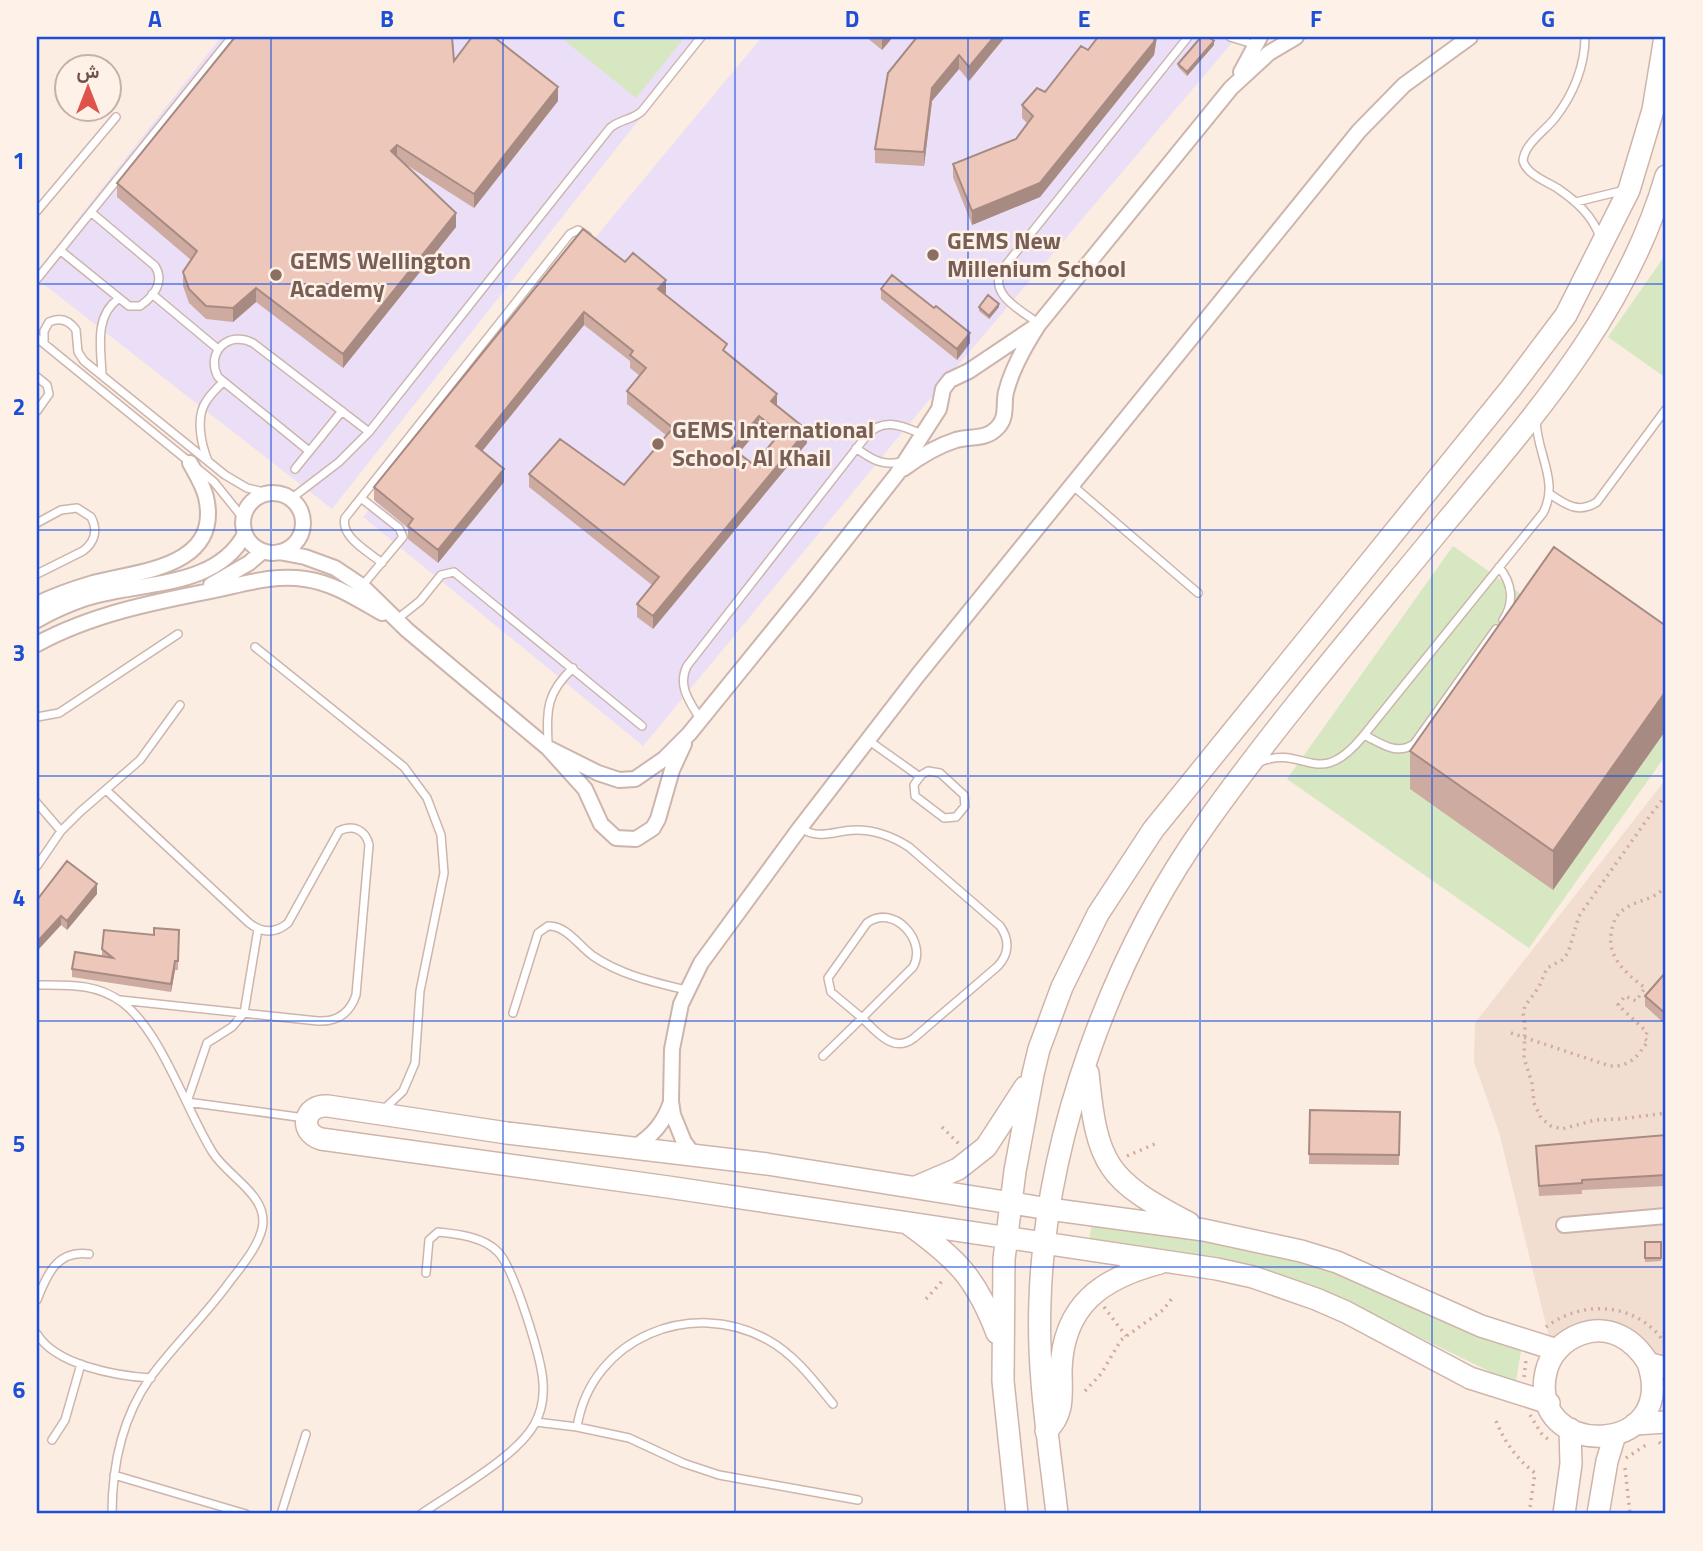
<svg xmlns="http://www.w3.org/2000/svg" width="1703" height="1551" font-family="'Titillium Web',Vazirmatn,sans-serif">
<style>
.residential{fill:#f2ddd1}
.education{fill:#eadff7}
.green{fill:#d7e7c2}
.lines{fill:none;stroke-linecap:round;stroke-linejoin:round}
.lane-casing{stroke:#cdb5ad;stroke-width:10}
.street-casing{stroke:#cdb5ad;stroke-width:18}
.secondary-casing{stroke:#d0b4aa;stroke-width:24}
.path{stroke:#d3aa9f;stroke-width:3.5;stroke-dasharray:2 5;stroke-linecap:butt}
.lane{stroke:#fff;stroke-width:7}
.street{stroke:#fff;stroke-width:14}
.secondary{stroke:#fff;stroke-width:21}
.wall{fill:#cdaba1;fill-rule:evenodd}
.shaded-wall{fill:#a78b83}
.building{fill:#eec7bb;stroke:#a78b83;stroke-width:2;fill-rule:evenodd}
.grid{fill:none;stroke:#1d4ed8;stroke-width:2;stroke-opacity:0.55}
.education-dot{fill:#8d6e63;stroke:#fef1e8;stroke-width:2.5}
.labels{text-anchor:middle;stroke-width:5;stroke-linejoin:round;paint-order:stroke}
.education-label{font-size:24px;font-weight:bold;fill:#785e54;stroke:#fef1e8;text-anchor:start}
.neatline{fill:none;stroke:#1d4ed8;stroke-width:2.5}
.grid-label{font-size:23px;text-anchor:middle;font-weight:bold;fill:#1d4ed8}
</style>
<rect width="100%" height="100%" fill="#fbede2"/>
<path class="residential" d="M1666,779V1362L1653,1358L1643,1342L1550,1341L1499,1132L1474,1062L1475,1023Z"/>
<path class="education" d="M221,37H708L630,131L332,509L37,279V271Z
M762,37H1237L953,371L643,746L363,517Z"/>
<path class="green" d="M560,37H685L636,98Z
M1666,254V378L1608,337Z
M1453,546L1666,696V755L1529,948L1287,779Z
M1092,1224L1236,1247L1339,1273L1521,1351L1516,1381L1501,1377L1335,1296L1089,1239Z"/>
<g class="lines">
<g class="lane-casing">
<path id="lane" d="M1230,37L1256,45
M1585,37C1585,66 1573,95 1555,118C1545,131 1524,144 1523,161C1527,174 1545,181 1557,188C1576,201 1592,215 1600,237
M1576,202L1625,190
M37,211L116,117
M61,251L129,306H140C154,296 165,282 155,266L92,213
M37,279L232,37
M152,294L218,349
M1039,324C1023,311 989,296 1001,271L1188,37
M37,338L214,482L243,518
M44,343V331L49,322C60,317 69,320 76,330L78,352L84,361L225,475L247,488L268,493
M102,375C101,348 94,317 118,299
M37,377L47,385L49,394L37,411
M856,448C872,460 884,467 904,461
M309,451L218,377C205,352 229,330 253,343L369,432
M208,461C201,444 195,416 207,400C211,394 217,388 222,383
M295,469L342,411
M1072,485L1198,593
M1550,494C1566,505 1579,514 1597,502L1666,409
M292,498L339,462L369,432L610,128C620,119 633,120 642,111L701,37
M361,498L399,528L403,537L362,586
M37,523L61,510L77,508L91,517C98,530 95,542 83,551L37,574
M382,563C369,552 340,537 345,518L570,234L578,230L587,236
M1499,567C1512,583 1515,602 1503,620
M396,620L420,601L441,575L454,572L642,726
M255,647L404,767L427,798L441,835L444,873L420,991L415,1063L403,1091L383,1110
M37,717L59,713L178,634
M700,719C690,702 677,686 687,666L867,435C884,417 902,426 922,434
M1364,735C1381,743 1396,756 1414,744L1496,629
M868,740L920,777
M548,746C547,711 545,694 573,668
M1260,762C1305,743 1317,793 1364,735L1543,513C1560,481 1536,453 1536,419
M928,771L940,773L964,795L965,806L956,817L944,818L915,796L914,785L921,775Z
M106,790L249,923C262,933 275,934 288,923L339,831C353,824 366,830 369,845L356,995C350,1013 337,1022 318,1021L120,1000
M37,803L61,831
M801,828C819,841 836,830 856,830C876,830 892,836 909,847L1000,926C1010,940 1009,954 998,966L914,1038C893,1054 877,1032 862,1018L913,967C928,941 893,903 867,923L828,978L831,992L862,1018L823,1056
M37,866L61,831L80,812L140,760L180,705
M258,929L244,1013L232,1027L207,1043L187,1102L305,1118
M37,985C68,985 97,983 123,1003C162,1033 186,1110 213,1153C228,1177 270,1196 262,1229C257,1249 240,1268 228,1284C204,1317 174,1345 150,1378C122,1418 112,1466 112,1514
M513,1013L538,933L548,926C566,925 579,946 593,956C621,975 653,982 686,990
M37,1300C47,1274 57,1250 89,1254
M37,1334C56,1365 116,1376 151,1378
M536,1422L577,1427L629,1438L683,1463L719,1475L858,1500
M577,1427C591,1338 692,1297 768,1340C795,1355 814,1381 833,1404
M52,1440L65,1420L81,1364
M114,1475L246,1514
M281,1514L306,1434
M421,1514C453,1492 516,1457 534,1425C541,1413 544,1397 543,1383C542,1360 514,1268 498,1252C484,1237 458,1234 438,1232L429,1240L426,1273"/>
</g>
<g class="street-casing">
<path id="street" d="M1241,72L1260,37
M903,469C919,457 937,446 956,440C970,436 986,440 997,428C1008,417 1003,405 1006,392C1012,368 1026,344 1039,324L1231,88L1269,53L1296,37
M243 523a30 30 0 1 1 60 0a30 30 0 1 1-60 0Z
M279,552L305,557L335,568L362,586L407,630L548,748L585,789L601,824L616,838L636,839L653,828L658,819L672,770L684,744
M211,585L249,563L263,551
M37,604C55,595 73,589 93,583C138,571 222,568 206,497C203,485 196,474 190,463
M37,620C57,609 79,599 102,594C151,582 218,585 245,534
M37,644C92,614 154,602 215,590C244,584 275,574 305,579C334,583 357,599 382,613
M548,748L598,773L619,780L635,779L664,759L689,734L805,591L897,474L939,409L943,389L950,380L969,371L1039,324
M635,1147C653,1135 664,1123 671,1102
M693,1154L684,1142L673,1115L671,1101L672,1049L681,1004L701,963L800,828L918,675L1359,131L1404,85L1470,37
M1564,1225L1666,1216"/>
</g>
<g class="secondary-casing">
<path id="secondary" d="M1088,1073C1097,1166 1107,1180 1189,1223
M916,1187L958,1169L986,1147L1025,1087
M910,1225C957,1259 976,1278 997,1333
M1648,1363C1680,1458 1526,1460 1546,1372C1550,1354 1564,1340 1581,1334C1609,1324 1634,1339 1648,1363L1666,1368
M1549,1403L1470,1378L1346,1312L1316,1299L1253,1277L1217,1269L668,1187L321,1139C298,1132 304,1104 328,1106L507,1133L767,1164L1049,1209L1204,1230L1301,1251L1337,1262L1481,1326L1557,1350
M1635,1424L1666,1422
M1046,1431C1065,1414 1061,1394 1061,1370C1063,1305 1102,1278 1160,1263
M1017,1514L1003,1381L1004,1259L1015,1171L1033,1074L1039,1049L1062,987L1098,914L1153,830L1511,388L1566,315L1629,190L1653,110L1665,37
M1057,1514C1049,1443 1037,1373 1040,1301C1045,1137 1112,955 1207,822C1281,718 1365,621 1446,522C1535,415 1626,313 1666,176
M1564,1514L1571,1464L1570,1429
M1598,1514L1607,1461L1615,1435"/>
</g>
<path class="path" d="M1666,795L1646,821L1579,916L1568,953L1562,960L1547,968L1539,987L1525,1006L1523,1013L1525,1025L1524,1058L1532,1083L1534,1103L1541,1118L1551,1126L1562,1129L1595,1120L1620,1119L1666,1113
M1511,1033L1610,1066C1630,1067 1638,1056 1648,1041L1645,1039L1647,1032L1618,1005L1625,996L1636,1001L1645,988C1626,973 1605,957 1612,929C1613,922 1617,914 1623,910C1637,899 1654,901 1666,886
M942,1127L959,1144
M1127,1156L1155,1144
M926,1299L944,1279
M1104,1307L1126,1336
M1546,1327C1584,1298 1640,1303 1666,1345
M1524,1377L1526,1360
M1085,1391L1101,1374L1121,1340L1163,1310L1173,1297
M1530,1415L1541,1433L1551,1442
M1496,1421C1505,1443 1517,1459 1535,1473L1529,1514
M1659,1442L1666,1448
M1626,1458L1649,1443
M1625,1468L1630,1514"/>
<use href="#lane" class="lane"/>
<use href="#street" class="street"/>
<use href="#secondary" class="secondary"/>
</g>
<path class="wall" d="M866,37H893L882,50Z
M917,37H1005L969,81L959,69L932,101L924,166L875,163V149Z
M1098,37H1157L1154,55L1040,197L972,225L953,177V164L1016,139L1027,123L1022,118V105L1045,92L1088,50Z
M1214,45L1187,76L1178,67V64Z
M454,61L558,101L474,208L402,162L456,227L343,368L256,302L233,322L206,319L189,303L183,286V272L191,260L117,197V183Z
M625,262L666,293L665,294L727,353L777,406L807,443L653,629L637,617V604L652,585L529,487V474L624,485L667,436L627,404V391L640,376L630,368V361L584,325L482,451L504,482L438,563L408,539V528L374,500V487ZM759,429L774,441L754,465L739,453Z
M881,289L934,308L970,343L957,360L881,299Z
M979,307H999L989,319L979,311Z
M1666,626V730L1553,890L1410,789V751Z
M97,894L67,930L61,925L37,951V900Z
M179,930L178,970H175L171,992L72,977V969L102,957V949L154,935Z
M1666,972V1025L1645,1006V996Z
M1310,1110L1400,1112L1399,1165L1309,1164Z
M1666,1135V1186L1582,1190V1194L1539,1196L1536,1146Z
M1645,1242H1661V1261L1645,1262Z"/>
<path class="shaded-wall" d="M883,37H893L882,50V38Z
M994,37H1005L969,81V67Z
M1155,37H1157L1154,55L1040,197L972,225V211Z
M1214,41V45L1187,76V72Z
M959,55V69L932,101L924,166V152L932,88Z
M558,87V101L474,208V194Z
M397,145V158L391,151Z
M456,213V227L343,368V354Z
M666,280V293L658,302V289Z
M256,288V302L233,322V308Z
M999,304V307L989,319V316Z
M584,312V325L476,459V446Z
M970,333V343L957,360V349Z
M777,394V407L771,401Z
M759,416V429L732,461V448Z
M807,430V443L653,629V616Z
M504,469V482L438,563V550Z
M1666,691V730L1553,890V851Z
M97,884V894L67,930V921Z
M61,916V925L37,951V942Z
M175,961V970L171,992V984Z"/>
<path class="building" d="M235,37H452L454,61L472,37H494L558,87L474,194L397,145L391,151L456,213L343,354L256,288L233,308L206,306L189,289L183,272L197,251L117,183Z
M917,37H994L969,67L959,55L932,88L924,152L875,149L888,73Z
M1098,37H1155L1154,42L1040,183L972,211L953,164L1016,139L1033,116L1022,105L1037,88L1045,92L1081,46L1088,50Z
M1201,37H1209L1214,41L1187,72L1178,64Z
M583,229L625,262L633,253L666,280L658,289L727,344L723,350L777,394L771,401L807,430L653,616L637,604L659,577L529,474L560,439L624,485L673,428L627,391L646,368L630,355L633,351L584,312L476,446L504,469L438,550L408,526L413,519L374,487ZM759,416L780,433L754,465L732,448Z
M892,275L934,308L936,306L970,333L957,349L881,289Z
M988,295L999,304L989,316L979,307Z
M1554,547L1666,626V691L1553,851L1410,751Z
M67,861L97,884L67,921L61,916L37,942V900Z
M154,928L179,930L178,961H175L171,984L72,969L75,952L113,958L102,949L104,930L154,935Z
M1666,972V1014L1645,996Z
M1310,1110L1400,1112L1399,1155L1309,1154Z
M1666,1135V1175L1582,1180V1183L1539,1186L1536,1146Z
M1645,1242H1661V1258H1645Z"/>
<path class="grid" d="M271,37V1514M503,37V1514M735,37V1514M968,37V1514M1200,37V1514M1432,37V1514M37,284H1666M37,530H1666M37,776H1666M37,1021H1666M37,1267H1666"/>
<g class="education-dot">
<circle cx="933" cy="255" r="7"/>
<circle cx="276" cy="275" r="7"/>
<circle cx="658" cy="444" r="7"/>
</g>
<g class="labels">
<g class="education-label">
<text x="947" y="249">GEMS New<tspan x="947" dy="28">Millenium School</tspan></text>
<text x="290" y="269">GEMS Wellington<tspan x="290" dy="28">Academy</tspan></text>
<text x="672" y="438">GEMS International<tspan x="672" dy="28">School, Al Khail</tspan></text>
</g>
</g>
<rect width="1703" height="1551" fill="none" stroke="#fef1e8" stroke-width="77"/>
<g transform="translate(88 88)"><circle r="33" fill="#fef1e8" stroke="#c6b1a9" stroke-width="2"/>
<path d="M0-5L12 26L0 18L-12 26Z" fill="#de544d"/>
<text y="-10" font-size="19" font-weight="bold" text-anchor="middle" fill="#71514a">ش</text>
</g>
<rect x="38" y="38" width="1626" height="1474" class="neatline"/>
<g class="grid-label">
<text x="155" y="27">A</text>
<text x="387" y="27">B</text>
<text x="619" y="27">C</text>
<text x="852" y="27">D</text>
<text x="1084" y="27">E</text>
<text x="1316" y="27">F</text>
<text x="1548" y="27">G</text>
<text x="19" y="169">1</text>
<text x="19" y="415">2</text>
<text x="19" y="661">3</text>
<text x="19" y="906">4</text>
<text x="19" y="1152">5</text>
<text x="19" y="1398">6</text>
</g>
</svg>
